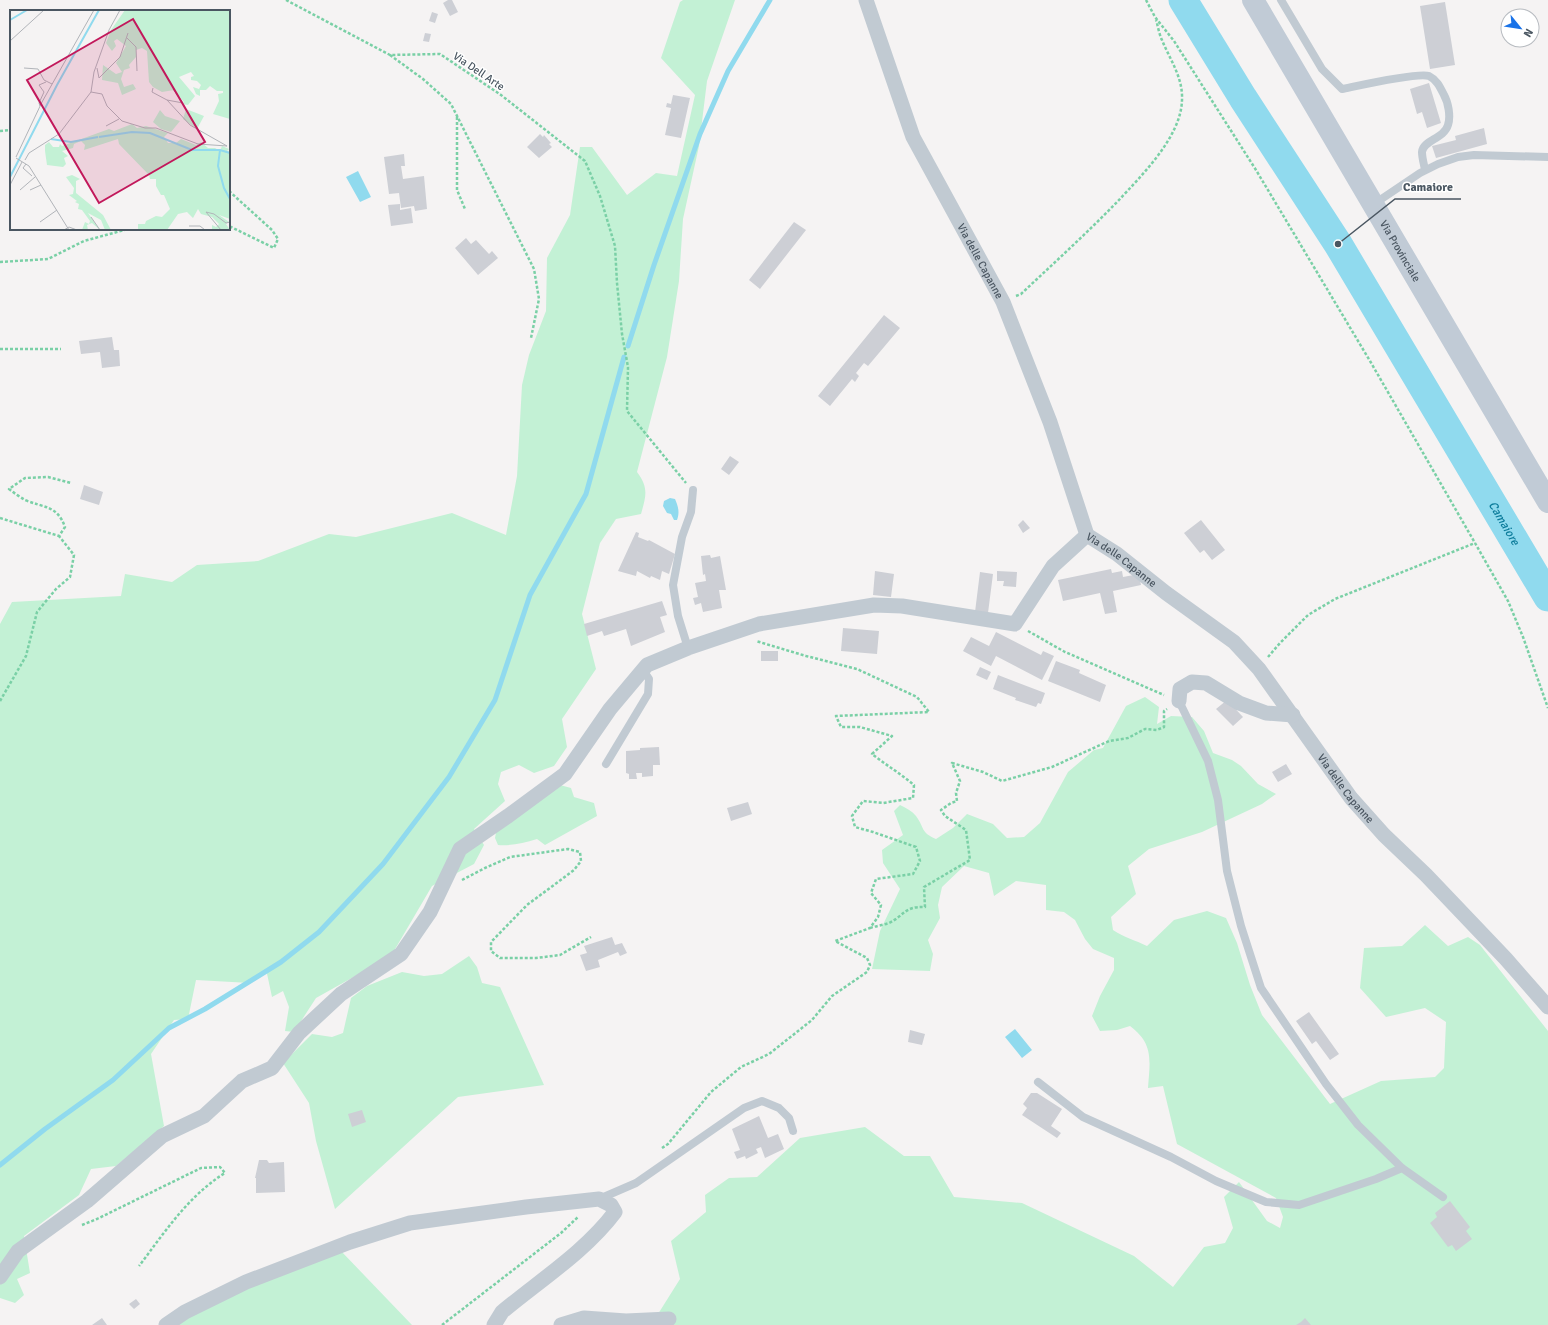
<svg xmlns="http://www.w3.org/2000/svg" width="1548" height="1325" font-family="Signika,sans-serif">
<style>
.green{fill:#c3f1d5}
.water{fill:#90daee}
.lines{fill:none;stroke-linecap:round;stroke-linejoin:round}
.stream{stroke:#90daee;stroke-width:5}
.river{stroke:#90daee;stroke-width:29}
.building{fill:#cdcfd5}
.path{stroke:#7ad0a6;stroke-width:2.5;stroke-dasharray:3 2;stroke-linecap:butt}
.lane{stroke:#c1cad2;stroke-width:8}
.street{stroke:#c1cad2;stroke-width:15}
.secondary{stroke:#c1cbd6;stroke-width:22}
.labels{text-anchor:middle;stroke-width:3;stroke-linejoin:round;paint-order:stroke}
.street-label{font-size:11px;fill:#4a5661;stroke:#fff}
.water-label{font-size:12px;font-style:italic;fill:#0c7c9b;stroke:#fff}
.inset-river{fill:none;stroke:#90daee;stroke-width:2}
.inset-road{fill:none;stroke:#b1b4b9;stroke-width:1}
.view{fill:#c2185b;fill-opacity:0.15;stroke:#c2185b;stroke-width:2}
.inset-edge{fill:none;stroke:#4a5661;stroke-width:2}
.leader{fill:none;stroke:#4a5661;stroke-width:1.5}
.callout-dot{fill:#4a5661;stroke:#fff;stroke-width:1.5}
.callout-label{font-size:12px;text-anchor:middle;font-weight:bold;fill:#4a5661;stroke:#fff;stroke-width:3;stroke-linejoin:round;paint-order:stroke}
</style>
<rect width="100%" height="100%" fill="#f5f3f3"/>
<path class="green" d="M683,0H735L707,81L699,146L683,219L679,281L667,357L637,472C649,488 646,496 641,514L616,519L600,543L582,614L596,669L562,719L567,747L554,766L534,773L519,765L501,772L498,784L505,801L474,829L484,845L474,864L432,886L391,956L316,998L294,1032L285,1031L289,1007L283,991L272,997L266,969L250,983L196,980L188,1019L174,1020L151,1054L164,1126L116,1166L91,1169L79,1195L24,1236L30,1273L17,1279L24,1295L15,1303L0,1298V624L12,602L121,596L125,574L172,582L197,565L258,561L329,534L356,537L452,513L506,535L517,476L522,385L529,355L546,311L547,258L570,215L580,147H592L627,195L656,173L677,176L695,95L661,58L680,2Z
M1145,697L1159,707L1157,724L1171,716L1192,717L1204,731L1213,753L1232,760L1241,766L1258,784L1276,794L1262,804L1202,832L1149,849L1128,866L1136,894L1111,917L1113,930C1125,938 1135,940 1147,946L1174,920L1207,911L1226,918L1237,943L1250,985L1262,1015L1330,1104L1381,1081L1435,1077L1444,1068L1446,1022L1425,1008L1386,1017L1360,988L1364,948L1402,946L1425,925L1448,946L1468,937L1480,945L1548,1031V1325H645L653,1322L680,1279L671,1241L706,1212L705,1195L729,1178L757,1177L800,1138L865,1127L904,1156H930L954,1197L1022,1203L1134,1256L1173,1287L1204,1247L1225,1243L1233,1228L1224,1197L1239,1182L1267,1221L1280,1228L1283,1217L1276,1198L1177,1144L1163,1086L1148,1088C1150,1060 1154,1044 1130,1026L1117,1030L1100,1031L1092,1016L1100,996L1114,970V958L1093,949L1085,939L1075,920L1064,912L1046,910V885L1016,881L994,896L989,873L964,866L942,887L938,905L940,918L928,940L933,954L930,971L872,969L880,931L900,889L883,863L882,850L903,835L894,811L900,805C906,808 912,811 916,816C925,828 920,832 936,839L953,828L967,814L993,824L1007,838L1024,837L1040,823L1068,772L1094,750L1103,748L1126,706Z
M560,785L571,788L574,797L594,803L597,816L545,845L537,839C523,843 512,846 498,845L495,838L499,817Z
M469,956L477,967L482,983L500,987L544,1085L458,1097L335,1209L316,1141L309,1103L283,1063L312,1034L332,1037L343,1033L351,998L367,986L402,972L424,976L442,974Z
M341,1251L412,1325H175L221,1299Z"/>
<path class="water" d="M358,171L371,197L360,202L346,177Z
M670,498L675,499C678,506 680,512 677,520H674L671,514L667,513L663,506L664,501Z
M1015,1029L1032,1050L1022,1058L1005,1037Z"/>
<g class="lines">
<path class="stream" d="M628,346L654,265L700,134L728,71L770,0
M0,1165L45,1129L113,1080L169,1028L205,1009L281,962L319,932L383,864L449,777L495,700L530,595L586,494L624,357"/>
<path class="river" id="s1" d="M1183,0L1243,98L1338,244L1548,597"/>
</g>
<path class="building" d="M448,0H452L458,12L450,16L443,3Z
M1445,2L1455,65L1430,69L1420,6Z
M432,12L438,14L435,23L429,21Z
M425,33L431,34L429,42L423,41Z
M1429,83L1441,123L1427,128L1422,112L1417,114L1410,89Z
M673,95L690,98L681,138L665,135L671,108L666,107L667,103L671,104Z
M1484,128L1487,144L1436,158L1432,146L1456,140L1455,136Z
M540,134L543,137L544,135L551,143L549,144L552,147L539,158L527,147Z
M404,154L405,166H401L403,179L424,176L427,209L415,211L414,206L401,208L399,193L389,194L384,157Z
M400,204V210L411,208L413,223L391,226L388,205Z
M794,222L806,230L760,289L749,280Z
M466,238L471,244L476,240L489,254L492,251L498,258L478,275L455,248Z
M884,315L900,328L868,366L864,363L856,373L859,376L855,382L852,379L830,406L818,396Z
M112,337L114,350H119L120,366L102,368L100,352L81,354L79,341Z
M730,456L739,462L729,475L721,469Z
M84,485L103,492L99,505L80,499Z
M1023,520L1030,528L1023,533L1018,525Z
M1201,520L1225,550L1212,560L1204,550L1200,553L1184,533Z
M636,532L639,533L638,537L648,541L649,540L675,554L669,574L662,571L660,580L651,576L650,578L637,571L636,576L618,571Z
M710,555L711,558L720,556L726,590H719L722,608L703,612L701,603L695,605L693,598L698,597L695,583L706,581L705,574L703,575L701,556Z
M1111,569L1112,573L1122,571L1123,577L1139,574L1141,585L1113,591L1117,612L1105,614L1100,593L1063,601L1058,580Z
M875,571L894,574L891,597L873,595Z
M997,571L1017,572L1016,587L1003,586L1004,581H997Z
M980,572L993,574L988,613L975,612Z
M662,601L667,615L660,617L665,632L631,646L626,629L604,636L602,631L587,636L584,624Z
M843,628L879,631L877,654L841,651Z
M996,632L1041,655L1043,651L1054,656L1042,680L996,656L991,666L963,651L971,637L989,646Z
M761,651H778V661H761Z
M1056,661L1080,670L1079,673L1106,685L1100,702L1048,681Z
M980,667L991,672L987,680L976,675Z
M998,675L1045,693L1041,704L1038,703L1036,707L1015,700L1016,698L993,689Z
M1227,700L1243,717L1233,726L1216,709Z
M659,747L660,765H653V776L642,777V773H636L637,779H629V774L626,773V751L640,750V748Z
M1286,764L1292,774L1278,782L1272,772Z
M748,802L752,814L731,821L727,808Z
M612,937L615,945L622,943L627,953L620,956L618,952L598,960L600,967L586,971L580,955L587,953L584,946Z
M1309,1012L1339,1054L1330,1060L1316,1041L1312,1044L1296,1021Z
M910,1030L925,1034L922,1045L908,1042Z
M1031,1093H1037L1062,1109L1051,1126L1061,1133L1057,1138L1022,1115L1027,1108L1023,1104Z
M362,1110L366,1122L352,1127L348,1114Z
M759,1116L768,1138L778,1134L784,1149L765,1158L761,1147L756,1149L758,1153L746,1159L745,1156L737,1159L734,1152L740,1150L732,1129Z
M259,1160H267L269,1163L284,1162L285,1192L256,1193V1178H255Z
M1450,1201L1470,1227L1466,1231L1472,1239L1456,1251L1452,1245L1448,1247L1430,1223L1437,1217L1435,1213Z
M136,1299L140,1304L134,1309L129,1304Z
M102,1318L107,1325H92Z
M1305,1318L1311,1325H1296L1301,1322Z"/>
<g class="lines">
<path class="path" d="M286,0L390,55L440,54L501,95L585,161L600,196L615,246L617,283L622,334L628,367L627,411L686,483
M1146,0L1155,17L1174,41L1256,170L1370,361L1475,543L1508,601L1523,637L1548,708
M390,55L423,79L451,104L534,269L539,299L531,338
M457,117V190L465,209
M0,131L11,130
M229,191L272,230L278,239L274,248L229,226
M0,262L48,259L84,241L128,229
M1016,296L1021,294C1054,263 1087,233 1118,201C1142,175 1181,137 1182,100C1183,77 1170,60 1162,40C1159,34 1158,26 1156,20
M0,349H61
M0,518L59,536L65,527C57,505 44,508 25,500C20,497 14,493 9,489L25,478L48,477L71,483
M1028,631L1065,652L1164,695
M1268,657L1280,643L1308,615L1335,599L1475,543
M0,701L26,656L37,612L56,589L70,577L74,555L59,536
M462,880L485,868L510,857L568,849L580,852L581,861L574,870L527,905L491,942V951L500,958H536L560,955L591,937
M870,928C876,926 883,925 889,923C904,916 904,906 925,907L924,887L970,860L966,830L945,816L941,810L951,803L957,801L956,793L960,781L952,763L983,772L1002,781L1052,767L1109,741L1128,738L1145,729L1157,730L1164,727V711L1167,709
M662,1148L668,1144L711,1092L741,1067L769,1054L812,1020L832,996L867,972L870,965L867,958L835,941L870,928L878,917L881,905L871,893L876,879L913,874L920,861L916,847L873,832L855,827L852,816L863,801L883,803L913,798L914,785C901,774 886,765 872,754L892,736L860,727H841L836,716L929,712L917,697L857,669L806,656L756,641
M82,1225L97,1219L201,1168L220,1167L225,1173C188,1196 165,1232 139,1266
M442,1325L561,1233L578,1217"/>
<path class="lane" d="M1281,0L1322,69L1342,89C1357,86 1418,72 1429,76C1437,80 1440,87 1444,95C1448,102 1451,116 1448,125C1444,139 1423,140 1422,152C1422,158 1424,164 1425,170
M1374,204L1420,173L1438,164L1458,157L1474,155L1548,157
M688,648L678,616L673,585L682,537L691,512L693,490
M1179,701L1208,761L1218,800L1227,871L1241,926L1261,988L1326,1084L1358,1125L1402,1168L1443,1197
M606,764L648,694L649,679L643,670
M1038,1082L1083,1117L1171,1157L1216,1181L1266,1202L1299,1205L1376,1179L1402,1168
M599,1199L636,1183L744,1108L762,1101L779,1108L789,1118L793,1131"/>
<g class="street">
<path id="s2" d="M866,0L913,137L1003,302L1050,422L1087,535L1117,554L1166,593L1234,642L1259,669L1351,798L1384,835L1426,875L1506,959L1548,1007"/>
<path d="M1179,701L1180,689L1192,682L1206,683L1239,703L1266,713L1293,715"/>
<path d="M0,1277L18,1251L87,1201L162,1136L204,1116L242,1081L272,1068L299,1033L341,994L401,954L430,912L460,849L508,816L565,774L610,709L647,665L688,648L759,624L874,605L902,606L1015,624L1053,566L1087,535"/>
<path d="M166,1325L185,1312L246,1282L350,1242L410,1223L526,1207L599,1199L611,1205L615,1212C586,1251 539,1281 502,1312L494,1325"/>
<path d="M561,1325L584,1318L626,1321L669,1319"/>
</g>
<path class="secondary" id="s3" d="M1253,0L1548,502"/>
</g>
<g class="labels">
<g class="street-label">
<text transform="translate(479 71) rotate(34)" y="4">Via Dell Arte</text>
<text dy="4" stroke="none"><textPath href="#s3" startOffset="291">Via Provinciale</textPath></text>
<text dy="4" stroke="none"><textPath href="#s2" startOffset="286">Via delle Capanne</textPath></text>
<text dy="4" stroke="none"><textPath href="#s2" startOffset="623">Via delle Capanne</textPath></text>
<text dy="4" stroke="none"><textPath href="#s2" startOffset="947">Via delle Capanne</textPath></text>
</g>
<g class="water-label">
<text dy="4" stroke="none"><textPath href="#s1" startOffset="614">Camaiore</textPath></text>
</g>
</g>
<g transform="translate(10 10)">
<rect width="220" height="220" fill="#f5f3f3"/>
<path d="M115,0H220V109L203,104L209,91L208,84L213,83V81H207L200,76L196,80H190V86L186,84L183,77L189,79L191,75L187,71L181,70V67L184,66L181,62L169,67L185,86L178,95L172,94L174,92L164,80L152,82L143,77L139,72L137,41L132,38L126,40V47L119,55L120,58L114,60L111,69L114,77L123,74L126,79L112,85L108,73L92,70L93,55L106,64L112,62L106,53L116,36L107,29L104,31L106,36L102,41L96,33L101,20ZM176,99L194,106L187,119L173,109ZM150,100L155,106L170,111L161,122L151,119L143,112ZM122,114L127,118L136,116L158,123L154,127L158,133H166L171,129L186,135L191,132L198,138H205L210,141L212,136L219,139L217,141L220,142V209L209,205L219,212L216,214L220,220H202V215L206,217L209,214L202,207L191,204L188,199L183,208L177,202L168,204L157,220H128V214H135L136,211L146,206L152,207L160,199L154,185H151L146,176V169H140L139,165L109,134L108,129L74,140L75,135L71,131L64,134L63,138L52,141L58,146L54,148L56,154L53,157L37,155L35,141V135L39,132L43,137H49L50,134L52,136L99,119L104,121ZM62,165L70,169L66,171V183L93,205L101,220H95L91,210L78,203L90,220L82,213L77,215L78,220H72L75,212L79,214L80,211L72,200L68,199L69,194L65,192L67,191L59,185L63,184L64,178L56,167Z" fill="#c3f1d5"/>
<path class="inset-river" d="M0,10L17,0M89,127L122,122L140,123L182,140H210L220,143M41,129L61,132L88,127M210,140L208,156L214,178L220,189M0,167L47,75L89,0"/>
<path class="inset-road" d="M117,28L126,37L127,61M0,31L34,0M14,58L28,59L34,70L42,74M87,58L89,68L110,47L118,23M81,82L92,84L97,96L112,111L135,118H146L188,134L217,136L180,115L157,90L142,82L143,78M157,90L173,93L163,79M30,96L29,93L34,82L29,75L36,72M96,116L109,109M6,147L32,92L84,0M6,148L19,156L59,220M15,150L19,143L49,124L81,82L84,62L99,20L110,0M16,154L13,158L22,166M0,175L12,152M10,180L25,167M20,180L31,175M81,207L90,220M30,212L47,200M179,216H190L195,220M54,220L59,217L67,220M211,220L196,202L204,204L216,213L220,212"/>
<path class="view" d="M123,9L195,132L89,193L17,70Z"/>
<rect width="220" height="220" class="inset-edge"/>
</g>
<path class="leader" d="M1338 244L1395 199H1461"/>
<circle class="callout-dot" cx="1338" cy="244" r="4"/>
<g class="callout-label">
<text x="1428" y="191">Camaiore</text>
</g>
<g transform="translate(1520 28) rotate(120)"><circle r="19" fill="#ffffff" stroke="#b7bbc0"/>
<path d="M0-3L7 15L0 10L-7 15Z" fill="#1a73e8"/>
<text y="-6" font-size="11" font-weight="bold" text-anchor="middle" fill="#4a5661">N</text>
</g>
</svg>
